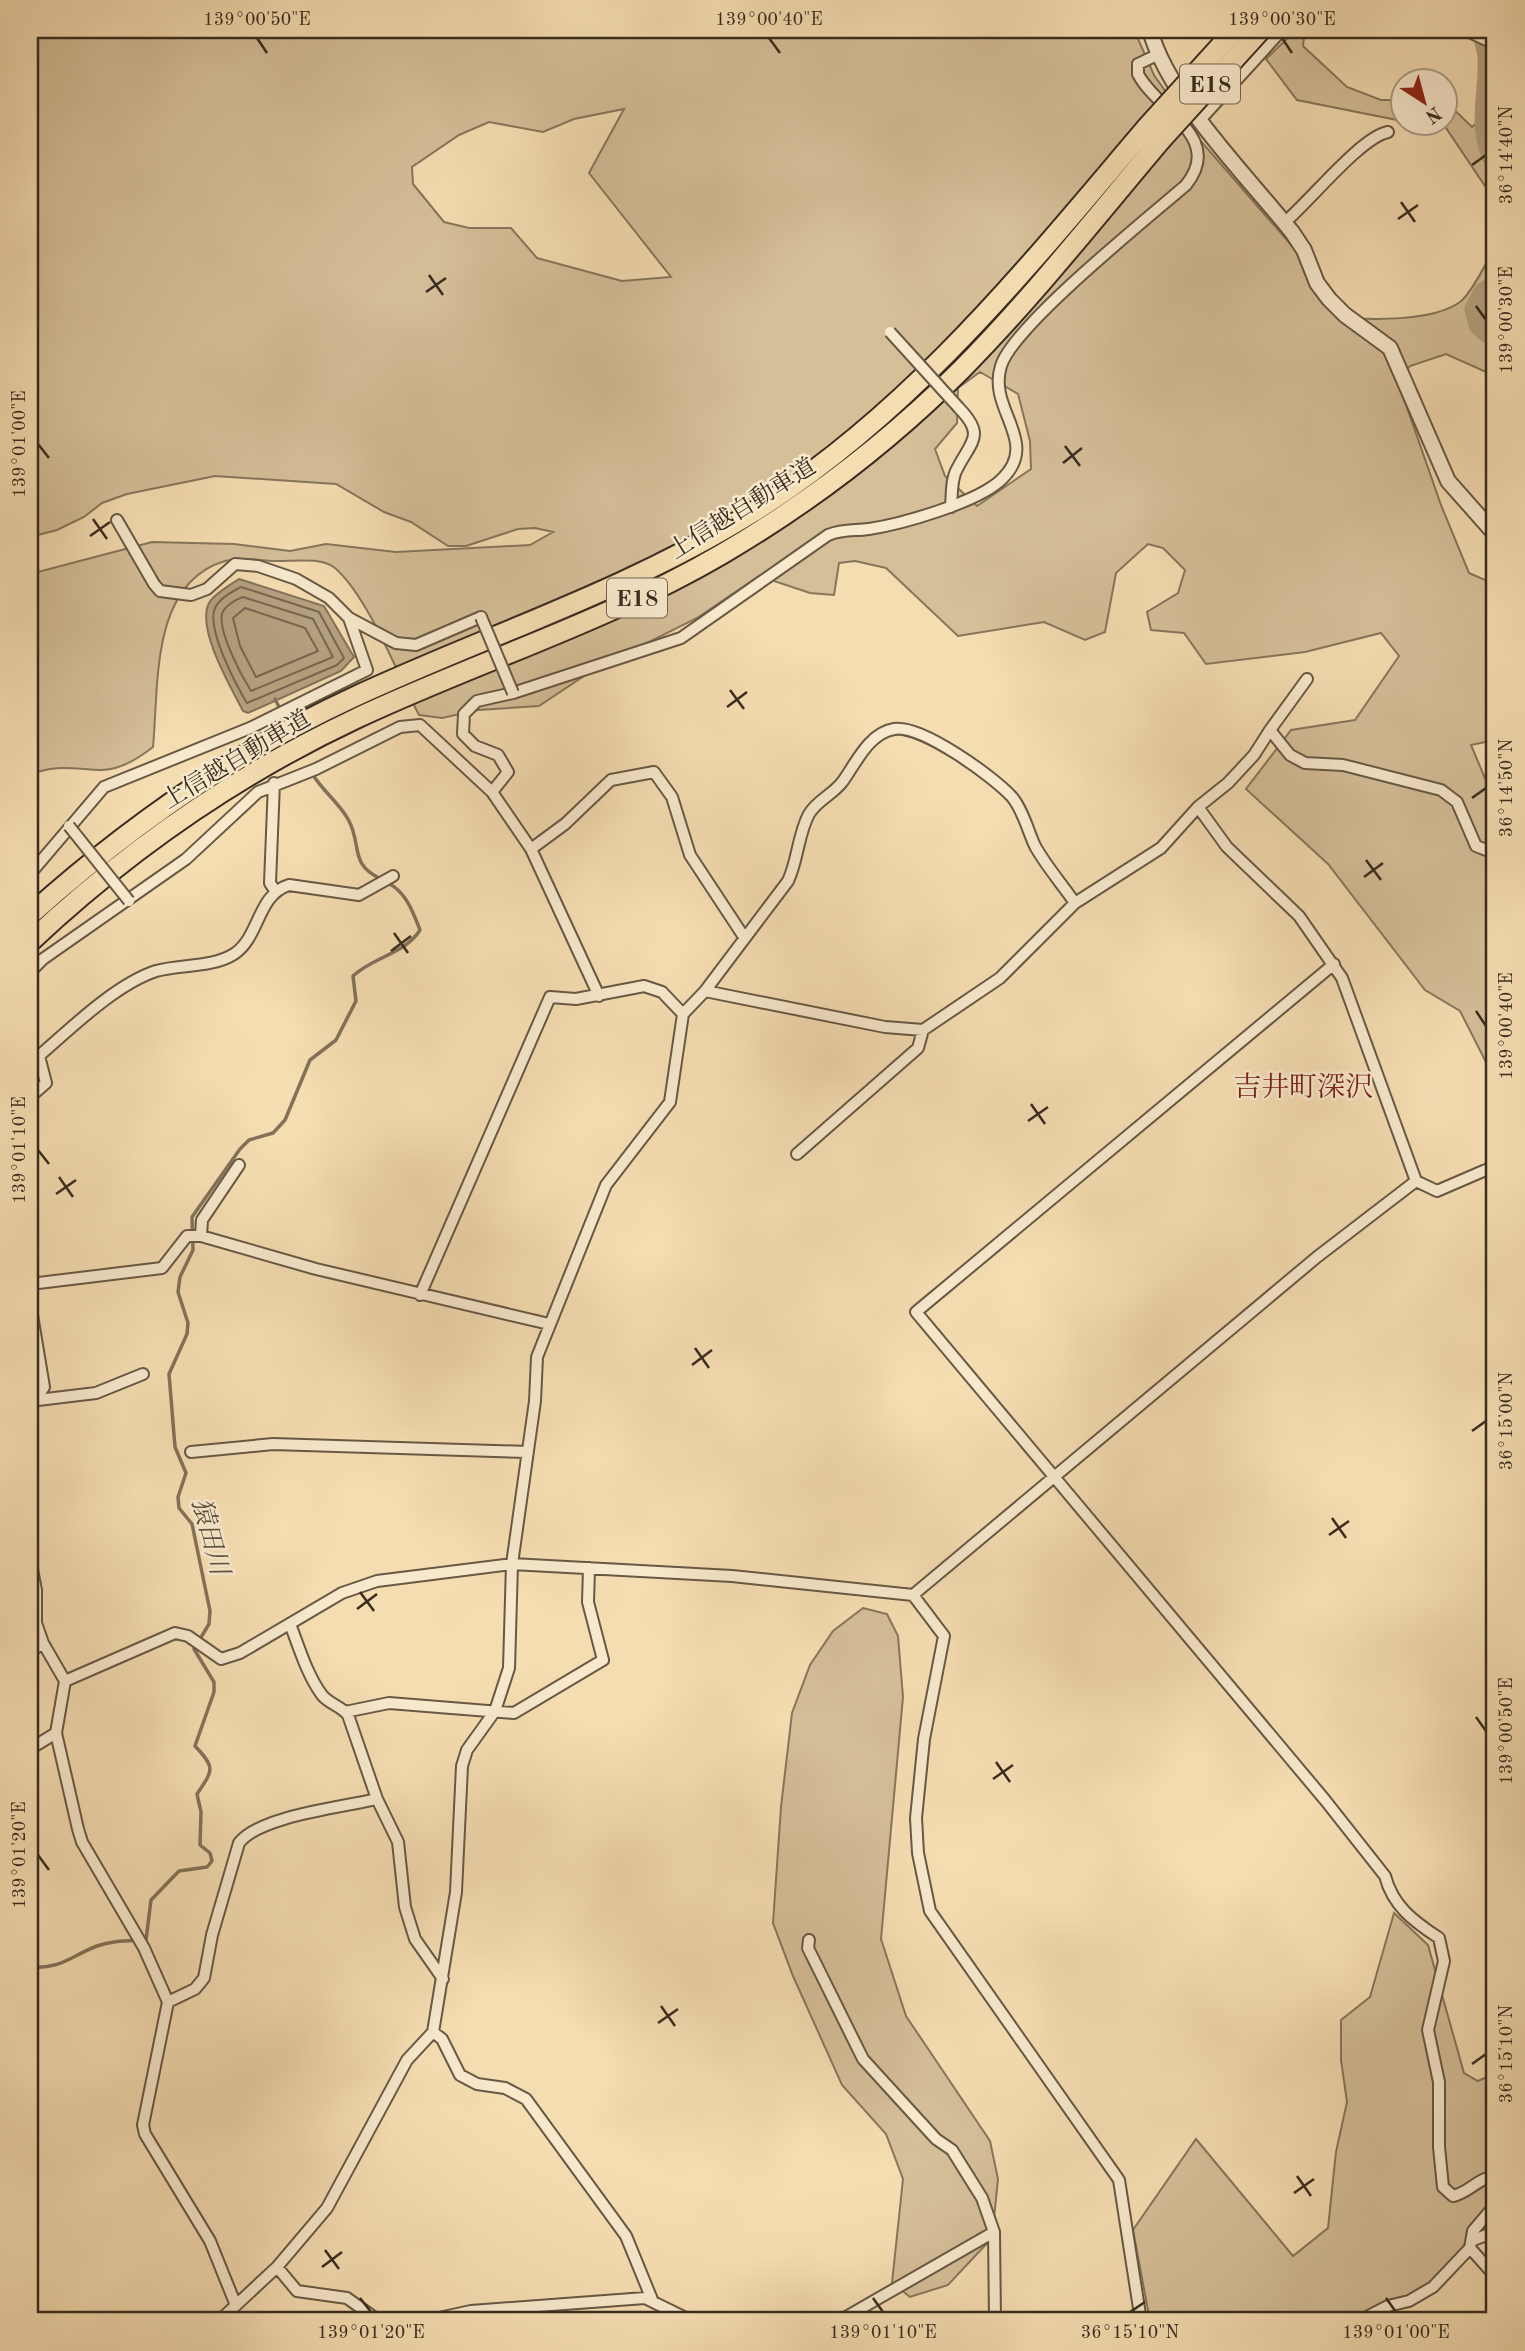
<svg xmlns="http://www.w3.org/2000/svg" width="1525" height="2351" font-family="'Old Standard TT','Noto Serif JP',serif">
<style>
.green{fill:#d5bf99;stroke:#87765c;stroke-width:2;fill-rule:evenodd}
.water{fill:#b5a180;stroke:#837259;stroke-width:2}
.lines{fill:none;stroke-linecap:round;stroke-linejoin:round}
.shore{stroke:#776650;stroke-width:2}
.stream{stroke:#837259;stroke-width:3.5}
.river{stroke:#b5a180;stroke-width:19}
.minor-casing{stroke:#685844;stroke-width:14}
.tertiary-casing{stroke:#685844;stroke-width:18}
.motorway-casing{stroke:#392c1f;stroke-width:23}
.minor{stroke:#f8e9cd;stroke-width:10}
.tertiary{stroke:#f8e9cd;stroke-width:14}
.motorway{stroke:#f5ddb2;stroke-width:19}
.minor-bridge-casing{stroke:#685844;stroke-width:14;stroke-linecap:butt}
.motorway-bridge-casing{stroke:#392c1f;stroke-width:23;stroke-linecap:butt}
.minor-bridge{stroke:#f8e9cd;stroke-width:10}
.motorway-bridge{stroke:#f5ddb2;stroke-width:19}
.ticks{fill:none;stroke:#392c1f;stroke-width:2.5}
.labels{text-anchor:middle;stroke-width:5;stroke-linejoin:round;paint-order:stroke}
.shield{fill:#f8e9cd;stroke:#726553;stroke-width:2}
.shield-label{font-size:23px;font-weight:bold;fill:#392c1f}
.street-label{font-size:24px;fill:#392c1f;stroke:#f8e9cd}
.water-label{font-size:26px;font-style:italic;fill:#5e4f3c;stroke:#f8e9cd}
.quarter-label{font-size:28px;fill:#7a1f14;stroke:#f8e9cd}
.neatline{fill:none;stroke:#392c1f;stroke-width:2.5}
.ticks-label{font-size:18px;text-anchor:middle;fill:#392c1f}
</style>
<rect width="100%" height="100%" fill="#f5ddb2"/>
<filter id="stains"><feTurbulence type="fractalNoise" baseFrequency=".00286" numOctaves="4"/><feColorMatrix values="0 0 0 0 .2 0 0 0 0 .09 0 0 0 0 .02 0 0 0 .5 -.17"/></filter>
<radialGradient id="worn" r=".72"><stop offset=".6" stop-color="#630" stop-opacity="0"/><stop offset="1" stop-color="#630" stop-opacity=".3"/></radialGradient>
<path class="green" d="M30,30H1134L1154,75L1199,139L1293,247L1337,317C1370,320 1432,322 1460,302C1472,293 1487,261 1495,247V376L1446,354L1410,366L1397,379L1441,505L1469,573L1492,583L1495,588V740L1471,745L1495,802V1075L1492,1074L1460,1011L1425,990L1328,864L1246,789L1291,730L1355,720L1399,656L1381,633L1305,652L1206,664L1184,633L1151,630L1147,612L1178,593L1185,570L1163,548L1148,544L1116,573L1105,632L1085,640L1044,622L958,636L886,568L855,561L839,563L834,595L810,593L759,576L697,618L593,670L539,706L478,710L442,718L419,715C397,674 369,598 335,568C320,556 291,562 273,561C257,560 240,557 225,561C150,583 159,685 153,747C139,758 119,771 99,770C74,769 54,764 30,775V574L152,542L234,544L290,551L326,544L396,552L530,545L553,532L535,528L518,529L466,546H448L411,522L384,512L336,484L215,476L127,494L102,503L84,517L57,530L30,537ZM624,109L589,173L671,277L622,281L537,258L511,228H469L444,222L413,184L412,167L459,135L489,122L543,132L574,119ZM980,372L1018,394L1030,441L1031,469L977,506L945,476L935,449L957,423L958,388Z
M1296,30H1305L1303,46L1347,87L1381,100H1402V121L1297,100L1266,59Z
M1445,101L1472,127L1495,107V201L1444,125L1419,123L1444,122Z
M863,1608L887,1614L898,1636L903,1697L881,1939L906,2016L990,2141L998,2179L992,2238L948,2285L910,2297L892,2283L903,2179L886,2134L842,2085L793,1976L773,1923L781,1807L792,1713L810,1665L833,1631Z
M1394,1913L1428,1945L1464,2073L1478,2081L1495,2073L1493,2199L1474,2222L1464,2246L1431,2281L1417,2292L1373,2308L1354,2321H1150L1133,2230L1196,2139L1293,2256L1328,2228L1336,2152L1347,2102L1341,2060V2020L1370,1997Z"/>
<path class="water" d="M239,579L324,606L354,657L341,671L248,713L243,711C231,687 196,629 209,603C214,594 230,585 239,579Z"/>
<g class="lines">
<path class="shore" d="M241,587L319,612L344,658L337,665L247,703C236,685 206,628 215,608C219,599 233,591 241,587Z
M243,597L313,619L333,657L251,691C241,675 218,632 222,614C224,606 237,599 243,597Z
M245,608L305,628L318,651L256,677L240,646L233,618Z"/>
<path class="stream" d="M275,699L280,709
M313,775C323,791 339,803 348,819C363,846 348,863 381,879
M30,1967C62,1969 71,1956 97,1946C113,1940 129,1941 146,1940L151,1900L179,1871L207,1867L212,1861L210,1853L200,1845L201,1812L197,1794C213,1770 216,1768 195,1746L214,1692V1682L194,1649L209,1624L210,1611L192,1524L179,1508L178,1497L186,1473L175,1447L169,1374L187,1334L188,1323L178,1292L180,1277L193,1250L192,1217L240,1149L249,1140L273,1133L285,1120L310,1060L336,1040L356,1001L353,976C373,957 405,954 420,930C413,912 406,892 388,883"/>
<path class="river" d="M1481,30C1483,38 1486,48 1487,57C1489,98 1475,124 1495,165
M1495,284L1483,292L1474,309L1478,325L1486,333L1495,332"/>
<g class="minor-casing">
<path id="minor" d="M1465,30L1495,44
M1201,119L1282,30
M1285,222C1309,202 1361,137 1388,132
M951,507C952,496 951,479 957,469C971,441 986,436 959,408
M117,520L154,584L160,591L191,595L207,589L235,564L258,566L296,579L329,598L349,618L396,643L416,645L481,617
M1270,730L1307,679
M274,783L270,883L276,892
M492,792L508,772L498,755L475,746L463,734L464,714L477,701L513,693L681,638L828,535C843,529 854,531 869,529C902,524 979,502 1002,479C1041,441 987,410 1001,366C1013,326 1148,218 1186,185C1225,137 1157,111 1138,74V64L1157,55
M1198,807L1227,847L1299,916L1342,978L1416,1181L1437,1191L1488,1169L1495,1162
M531,849L565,824L611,780L654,772L672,797L690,855L744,937
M30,874L104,787L250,728L367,670L349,618
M1334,964L916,1312L1325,1800L1385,1876C1393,1906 1413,1921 1439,1938L1444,1961L1428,2030L1439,2082V2147L1443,2187L1453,2196C1469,2193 1480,2176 1495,2177
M30,972L43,959L186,859L258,792L316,769L400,727L420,725L492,792L531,849L599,996
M705,991L885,1027L923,1030L1000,978L1075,903L1161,848L1198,807L1228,783L1254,755L1270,730L1290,755L1305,763L1343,765L1441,790L1457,802L1476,846L1494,853L1495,857
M30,1097L46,1083L39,1056C70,1029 116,984 156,971C180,964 212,968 234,954C260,937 257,895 289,885L359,895L393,876
M797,1154L918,1048L923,1030
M201,1236L202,1220L239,1165
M30,1284L162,1268L187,1236H201L316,1269L549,1324
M420,1295L550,997L576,999L644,986L662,992L683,1014
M30,1303L44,1387L30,1408
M38,1400L96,1393L143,1374
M191,1452L273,1444L528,1452
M30,1559L36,1590V1623L43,1643L65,1681L56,1733L78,1829L82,1842L144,1948L168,2002L143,2125L145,2134L210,2241L235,2303
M913,1595L944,1636L924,1739L916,1818L918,1853L930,1911L1119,2180L1141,2321
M290,1624C299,1647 307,1675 322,1695C329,1704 341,1706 348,1715L377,1799L398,1842L405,1907L415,1939L443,1979
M30,1652L43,1643
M65,1681L175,1633L188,1636L221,1659L240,1653L342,1593L377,1581L512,1564L732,1576L913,1595L1317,1257L1416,1181
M345,1712L389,1703L514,1713L603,1660L588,1602L589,1568
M30,1749L56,1733
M809,1940L808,1948L863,2059L936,2139L952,2150L982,2198L994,2232L995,2321
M168,2002L195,1989L204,1978L212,1935L239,1843C259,1816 344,1807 377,1799
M433,2032L442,2039L460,2075L477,2084L505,2088L526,2099L626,2236L653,2302
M1473,2240L1495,2232
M1470,2248L1495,2276
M277,2267L297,2291L347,2298L379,2321
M219,2321L277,2267L327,2208L407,2060L433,2032L456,1892L462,1766L467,1750L495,1711L509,1668L512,1564L535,1401L537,1357L606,1185L670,1102L683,1014L705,991L788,881C798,860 798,834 809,814C817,800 834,794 843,781C856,763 869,733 894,729C921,724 994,777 1012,797C1023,810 1028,831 1035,846C1046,866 1062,884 1075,903
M425,2321L471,2311L645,2298L692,2321
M839,2321L994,2232
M1359,2321L1388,2306L1409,2301L1433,2287L1470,2248L1473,2231L1495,2205"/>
</g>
<g class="tertiary-casing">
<path id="tertiary" d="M1150,30C1168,97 1247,176 1292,232L1304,250L1317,283L1329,299L1345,315L1390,348L1448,481L1495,534"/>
</g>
<g class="motorway-casing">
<path id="motorway" d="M30,915C127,828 233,753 352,698C485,636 624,592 750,514C911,414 1026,269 1147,127
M30,942C127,851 234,776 355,719C476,662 606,622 722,554C809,503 890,441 962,369C1033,297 1096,217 1161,140"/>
</g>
<use href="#minor" class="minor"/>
<use href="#tertiary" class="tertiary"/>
<use href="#motorway" class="motorway"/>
<g class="minor-bridge-casing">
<path id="minor-bridge" d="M890,332L959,408
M481,617L513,693
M69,826L129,901"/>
</g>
<g class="motorway-bridge-casing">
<path id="motorway-bridge" d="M1147,127L1235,30
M1161,140L1261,30"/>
</g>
<use href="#minor-bridge" class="minor-bridge"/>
<use href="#motorway-bridge" class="motorway-bridge"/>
</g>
<path class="ticks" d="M257,38L267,53M769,38L780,53M1282,38L1292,53M1472,165L1486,155M1401,202L1415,222M1398,219L1418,205M429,275L443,295M426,292L446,278M1476,306L1486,320M38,444L49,458M1065,446L1080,466M1063,463L1082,448M93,519L107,539M90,536L110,522M730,690L744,709M727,707L747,692M1472,798L1486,788M1366,860L1381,880M1364,877L1383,863M394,933L408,953M391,951L411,936M1476,1011L1486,1026M1031,1104L1045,1124M1028,1121L1048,1107M38,1150L49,1164M59,1177L73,1197M56,1194L76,1180M695,1348L709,1368M692,1365L712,1350M1472,1431L1486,1421M1332,1518L1346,1538M1329,1535L1349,1521M360,1592L374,1611M357,1609L377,1594M1476,1717L1486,1731M996,1762L1010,1782M993,1779L1013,1765M38,1855L49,1870M661,2006L675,2026M658,2023L678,2009M1472,2064L1486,2054M1297,2176L1311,2196M1294,2193L1314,2179M325,2250L339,2269M322,2267L342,2252M360,2298L371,2312M873,2298L883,2312M1386,2298L1396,2312M1130,2312L1145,2302"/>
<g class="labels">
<g class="shield">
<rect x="1180" y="64.5" width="60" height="39" rx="5"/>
<rect x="607" y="578.5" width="60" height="39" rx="5"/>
</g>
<g class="shield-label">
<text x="1210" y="92">E18</text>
<text x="637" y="606">E18</text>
</g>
<g class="street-label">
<text transform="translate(742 508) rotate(-32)" y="8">上信越自動車道</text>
<text transform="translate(236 759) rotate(-31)" y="8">上信越自動車道</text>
</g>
<g class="water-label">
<text transform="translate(211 1536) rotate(75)" y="9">猿田川</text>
</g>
<g class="quarter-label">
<text x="1303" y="1096">吉井町深沢</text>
</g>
</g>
<rect width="1525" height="2351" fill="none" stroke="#f5ddb2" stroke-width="77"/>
<g transform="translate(1424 102) rotate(144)"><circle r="33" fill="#f8e9cd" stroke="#ac9d87" stroke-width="2"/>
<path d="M0-5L12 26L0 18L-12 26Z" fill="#8f2418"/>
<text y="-10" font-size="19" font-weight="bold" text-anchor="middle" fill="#392c1f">N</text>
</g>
<rect x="38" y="38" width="1448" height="2274" class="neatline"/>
<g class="ticks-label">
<text x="257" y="25">139°00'50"E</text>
<text x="769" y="25">139°00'40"E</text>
<text x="1282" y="25">139°00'30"E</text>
<text transform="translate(1506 155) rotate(-90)" y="6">36°14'40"N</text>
<text transform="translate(1506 320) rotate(-90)" y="6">139°00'30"E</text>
<text transform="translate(19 444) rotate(-90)" y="6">139°01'00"E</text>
<text transform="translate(1506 788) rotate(-90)" y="6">36°14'50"N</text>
<text transform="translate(1506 1026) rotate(-90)" y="6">139°00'40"E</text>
<text transform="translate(19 1150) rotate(-90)" y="6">139°01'10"E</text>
<text transform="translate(1506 1421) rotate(-90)" y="6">36°15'00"N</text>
<text transform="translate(1506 1731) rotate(-90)" y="6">139°00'50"E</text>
<text transform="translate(19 1855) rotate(-90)" y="6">139°01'20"E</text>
<text transform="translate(1506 2054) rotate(-90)" y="6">36°15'10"N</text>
<text x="371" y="2338">139°01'20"E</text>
<text x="883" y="2338">139°01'10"E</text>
<text x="1130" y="2338">36°15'10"N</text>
<text x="1396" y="2338">139°01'00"E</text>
</g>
<rect width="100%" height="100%" filter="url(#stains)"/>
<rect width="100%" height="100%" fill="url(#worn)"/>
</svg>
